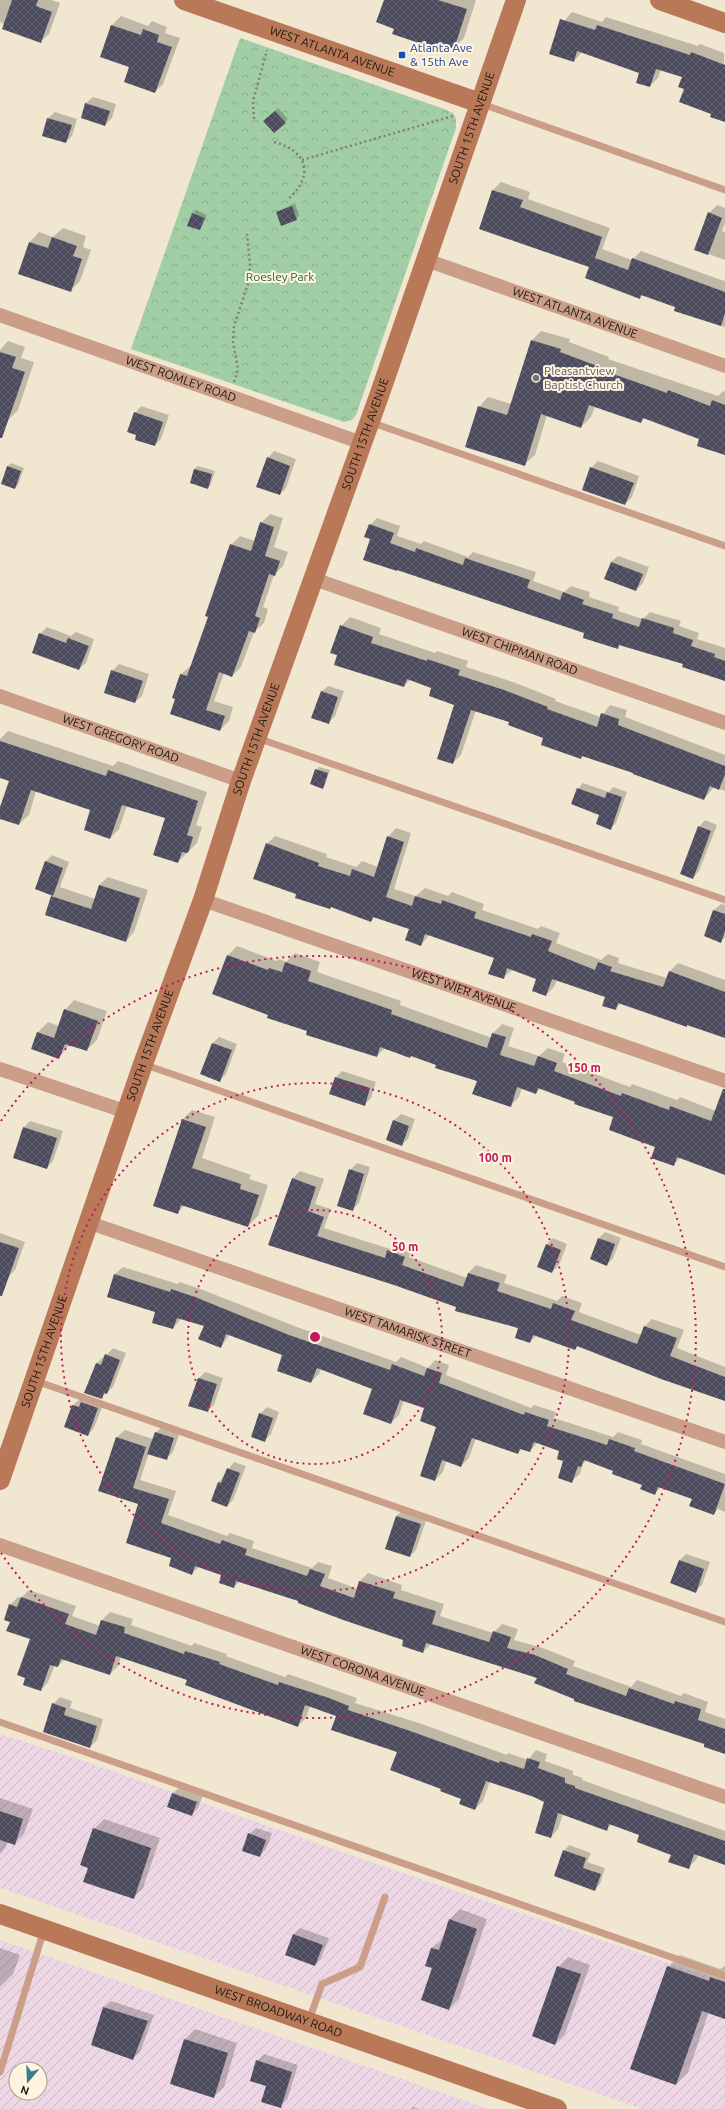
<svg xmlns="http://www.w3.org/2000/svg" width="725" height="2109" font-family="Ubuntu,sans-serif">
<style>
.industrial{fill:url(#industrial-furrows);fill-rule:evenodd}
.forest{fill:url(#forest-crowns)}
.shadow{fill:#0003}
.building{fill:url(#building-cross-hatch)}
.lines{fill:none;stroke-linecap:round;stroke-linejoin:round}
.path{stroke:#847e6f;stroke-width:2.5;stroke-dasharray:2 3;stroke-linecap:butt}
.lane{stroke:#ca9e88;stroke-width:7}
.street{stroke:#ca9e88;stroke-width:14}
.secondary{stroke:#b97958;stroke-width:20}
.ring{fill:none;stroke:#c2185b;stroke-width:2;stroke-dasharray:2 4}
.transit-dot{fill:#1a4fb4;stroke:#fef4df;stroke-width:1.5}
.worship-dot{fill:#6b7280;stroke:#fef4df;stroke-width:1.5}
.labels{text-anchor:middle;stroke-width:4;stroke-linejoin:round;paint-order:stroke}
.transit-label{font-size:12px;fill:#164399;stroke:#fef4df;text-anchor:start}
.street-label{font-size:12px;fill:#1d1a12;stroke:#fef4df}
.park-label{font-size:12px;fill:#256530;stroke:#fef4df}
.worship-label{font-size:12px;fill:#5b616d;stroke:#fef4df;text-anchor:start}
.centre{fill:#c2185b;stroke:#fef4df;stroke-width:2}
.ring-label{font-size:12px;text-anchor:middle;font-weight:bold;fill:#c2185b;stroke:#fef4df;stroke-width:4;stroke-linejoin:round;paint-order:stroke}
</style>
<defs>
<pattern id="industrial-furrows" width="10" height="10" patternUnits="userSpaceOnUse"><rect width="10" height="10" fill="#edd7e4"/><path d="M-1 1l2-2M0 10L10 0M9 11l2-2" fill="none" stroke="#cbb8c3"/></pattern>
<pattern id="forest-crowns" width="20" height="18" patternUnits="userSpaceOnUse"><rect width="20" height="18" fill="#a2cea5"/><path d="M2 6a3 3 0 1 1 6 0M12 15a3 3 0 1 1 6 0" fill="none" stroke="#8bb08d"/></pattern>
<pattern id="building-cross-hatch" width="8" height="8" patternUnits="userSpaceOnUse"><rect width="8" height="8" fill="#4d4c5e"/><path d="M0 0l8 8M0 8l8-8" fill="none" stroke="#636270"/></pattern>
</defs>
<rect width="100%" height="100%" fill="#f1e7d1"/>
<path class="industrial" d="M0,1734L87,1762L359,1858L725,1982V2109H642L0,1888Z
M0,1940L489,2109H0ZM16,2069H40V2093H16Z"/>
<path class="forest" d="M240,38L447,110L454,114L456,120V128L356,415L352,420L344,422L131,349Z"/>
<path class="shadow" d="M0,0H51L60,3L49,34L40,42L0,22Z
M385,0H476L464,38L454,48L438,43L433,47L396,28Z
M572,12L602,22L606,17L698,46L700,44L724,53L725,121L713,113L685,88L683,76L661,69L658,78L650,86L641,73L582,52L574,61L564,21Z
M121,16L148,26L152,21L167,27L165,33L180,38L163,84L155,92L130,67L101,56L112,25Z
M93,97L116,104L112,118L105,125L82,117L86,103Z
M278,108L288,119L285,122L267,118Z
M55,112L77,119L72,136L66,142L43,135L48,118Z
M501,182L530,192L528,199L610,228L602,249L632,260L641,251L724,281L725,279V327L675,310L676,307L643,295L639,298L590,266L493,190Z
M295,203L299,216L296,219L277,212Z
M717,205L725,208V223L722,231L725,232V260L695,249L709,213Z
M196,210L207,215L200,229L193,213Z
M63,228L86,236L83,247L91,250L80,281L70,291L30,242L39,232L53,237Z
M541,331L570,339L569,342L609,357L608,359L718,396L723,391L725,392V454L700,439L645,418L641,421L595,406L591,417L581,427L547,415L535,455L525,464L479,407L488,397L512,404L532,340Z
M8,341L25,347L21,358L34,362L18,410L8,420L0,417V350Z
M141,406L169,415L161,439L155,445L138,434L135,413Z
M274,451L296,459L286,488L280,494L268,458Z
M598,461L639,476L632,497L625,504L591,468Z
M11,463L24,468L18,485L15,488L8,466Z
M198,466L215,471L211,484L208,488L191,483L194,469Z
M270,514L283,518L274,547L288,552L283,566L274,575L263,607L268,609L264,623L254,632L241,667L232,676L224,673L214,701L233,707L229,721L220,730L176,698L181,674L191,666L209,616L231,545L240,536L255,541L261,523Z
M377,518L400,526L397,536L421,544L424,541L468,557L473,552L536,572L533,581L564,592L571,586L590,592L589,597L619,607L618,611L643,619L650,612L681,621L679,626L699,633L697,639L725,648V681L685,664L621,644L617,648L586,632L371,538L370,525Z
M618,556L649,567L643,583L636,590L605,578L611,562Z
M350,617L381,628L379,634L435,653L437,651L468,661L466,667L513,682L556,699L555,701L601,717L610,705L627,710L625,717L725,755V791L714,787L704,799L634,772L583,756L581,758L545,737L510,722L476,710L461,755L453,763L456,704L433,687L410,680L404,686L339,655L341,626Z
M47,627L71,636L76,632L94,639L86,663L79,669L40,634Z
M119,664L149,674L142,696L135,702L112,671Z
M328,686L344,691L335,716L328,723L321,692Z
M8,731L113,766L118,761L207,792L196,825L202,827L197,843L178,862L166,818L127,806L119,829L110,838L92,809L36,791L29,815L19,824L0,818V811L10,780L0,777V739Z
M319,767L330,770L325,785L322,788L316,770Z
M583,783L609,792L613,787L627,792L616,823L611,828L578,789Z
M705,820L717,825L699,871L693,878L699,827Z
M396,828L411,833L394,889L416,896L425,888L448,896L452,892L484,904L482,910L538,929L541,926L560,933L556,943L601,960L608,954L619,958L618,963L667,978L670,971L678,963L725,980V1037L688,1025L686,1026L621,1003L615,1009L606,997L557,980L554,987L546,995L537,978L512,970L503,978L495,957L430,934L421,945L410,929L375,917L371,921L297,893L267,844L275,836L327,854L326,857L356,867L362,861L378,867L388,837Z
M52,855L69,862L60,887L95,899L99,885L108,877L148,890L134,932L126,941L46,914L54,895L36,888L45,862Z
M721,904L725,905V937L720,942L714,910Z
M237,946L277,961L279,959L286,962L295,953L320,962L317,972L401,1001L400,1005L492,1038L493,1033L502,1024L514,1028L508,1046L539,1056L548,1048L565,1054L562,1062L630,1087L632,1084L677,1100L680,1097L716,1111L725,1101V1174L681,1157L673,1165L656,1146L615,1117L541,1088L536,1093L522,1088L519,1097L510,1106L478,1081L412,1055L385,1048L377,1056L213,994L228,955Z
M74,1000L107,1011L97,1040L87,1050L70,1044L59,1057L33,1048L38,1032L48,1022L59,1026L65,1010Z
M219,1037L237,1044L226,1074L220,1080L213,1043Z
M342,1071L376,1082L371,1098L364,1105L336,1077Z
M192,1110L215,1117L202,1158L251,1175L249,1179L268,1185L258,1216L248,1226L185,1205L177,1213L182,1120Z
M401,1114L415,1119L408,1139L401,1145L387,1140L394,1120Z
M30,1121L63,1131L53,1161L47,1168L14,1158L24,1127Z
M357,1163L370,1167L359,1203L353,1209L350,1170Z
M300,1171L324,1179L315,1204L331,1209L324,1228L390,1249L396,1243L412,1249L409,1257L467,1278L468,1273L476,1265L507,1275L504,1283L557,1301L562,1296L582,1303L579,1312L641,1335L644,1327L652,1319L684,1330L677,1348L725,1367V1400L579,1345L575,1349L537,1335L530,1342L519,1328L457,1310L458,1307L394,1284L269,1245L292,1179Z
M605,1232L621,1238L613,1258L607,1265L599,1238Z
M0,1233L25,1242L15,1270L8,1277L0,1274Z
M553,1238L567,1244L559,1265L552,1272L547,1244Z
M123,1267L178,1284L180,1282L203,1290L297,1327L396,1362L401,1357L428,1368L435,1360L449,1365L446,1375L531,1408L534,1405L556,1412L554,1418L613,1437L618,1432L642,1440L641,1444L725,1474V1512L718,1509L714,1514L693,1498L661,1487L654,1494L643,1484L614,1470L587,1460L583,1464L580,1474L572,1481L561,1450L538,1442L530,1451L522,1448L518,1453L476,1438L469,1458L461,1466L446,1461L443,1472L435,1480L437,1427L425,1407L404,1400L399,1415L391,1423L374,1388L321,1369L319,1374L311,1382L284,1354L230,1334L221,1347L205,1325L182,1318L173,1328L157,1312L108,1297L115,1274Z
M113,1348L126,1353L113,1387L101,1398L86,1392L97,1363L103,1357H105Z
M205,1372L223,1378L214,1405L207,1411L199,1378Z
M80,1399L104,1402L94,1428L88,1435L73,1405Z
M267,1407L279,1412L271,1434L265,1440L260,1414Z
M162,1426L180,1432L173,1452L166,1459L149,1453L140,1480L176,1491L168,1515L227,1536L230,1533L254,1541L252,1548L312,1568L318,1562L332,1566L328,1578L358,1589L360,1581L368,1573L402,1585L401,1590L444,1604L440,1616L493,1633L502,1624L518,1629L514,1640L543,1648L575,1661L573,1666L631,1687L637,1680L681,1696L684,1693L708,1702L705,1712L725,1719V1752L706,1744L575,1699L538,1677L431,1644L423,1652L405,1639L299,1600L240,1581L234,1587L223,1575L199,1567L192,1573L173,1557L140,1503L100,1490L117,1437L125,1430L153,1439L156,1433Z
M234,1462L246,1466L233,1500L227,1506L212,1501L219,1482Z
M403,1510L427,1518L416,1550L410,1556L396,1516Z
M686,1554L710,1562L702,1585L695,1591L680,1560Z
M29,1590L76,1606L72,1616L100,1626L102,1620L110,1612L133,1619L131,1625L192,1646L194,1643L227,1654L226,1656L285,1677L288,1674L337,1691L357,1698L355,1703L422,1724L507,1755L508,1753L528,1760L536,1750L547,1754L545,1761L573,1771V1775L583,1778L582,1780L725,1831V1864L698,1855L696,1860L688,1868L672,1855L640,1834L612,1824L607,1829L563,1814L558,1829L551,1837L546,1801L490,1781L483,1801L475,1809L462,1798L442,1788L398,1752L338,1716L310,1706L306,1718L298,1726L188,1679L121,1656L118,1666L110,1674L65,1659L58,1666L55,1665L48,1682L41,1690L26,1677L31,1638L11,1621L10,1605L18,1597L21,1598Z
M60,1697L72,1701L70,1708L103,1719L97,1740L90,1747L53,1704Z
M180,1787L203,1795L198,1808L191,1815L168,1807L173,1793Z
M0,1798L33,1809L24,1834L14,1844L8,1842L5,1848L0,1854Z
M104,1819L160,1838L143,1888L133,1898L89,1867L94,1829Z
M256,1828L272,1833L266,1849L259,1856L249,1834Z
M569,1845L591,1853L587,1862L605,1868L600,1884L594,1890L564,1851Z
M460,1909L487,1919L459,1999L449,2009L433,1968L426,1965L432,1948L443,1939L450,1919Z
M300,1928L329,1938L321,1958L315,1965L294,1934Z
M0,1948L20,1955L13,1974L0,1987Z
M680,1955L720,1969L725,1966V2018L709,2012L688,2072L676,2084L668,1967Z
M568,1957L590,1965L565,2034L555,2044L558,1967Z
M111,2001L154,2015L140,2052L133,2058L92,2044L104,2007Z
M195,2029L237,2043L224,2087L214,2096L185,2039Z
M264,2054L298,2065L287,2100L280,2106L267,2085L257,2061Z
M413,2107L420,2109H411Z"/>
<path class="building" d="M12,0H38L36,6L52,12L41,43L2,29Z
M384,0H438L467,9L454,49L435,43L434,48L392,34L394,29L376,22Z
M560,19L595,30L597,25L690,55L691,52L725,65V122L710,117L711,114L679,102L684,89L678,87L682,77L656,69L650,87L636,83L639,73L577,51L574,62L549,54Z
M111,25L141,35L143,29L159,35L157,42L172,47L155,93L124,82L129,67L100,57Z
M85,103L110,111L105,126L81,118Z
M275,111L286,123L274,133L263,121Z
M47,118L72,125L66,143L42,136Z
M492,190L523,200L520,207L602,237L595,258L628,270L632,258L725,292V313L721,326L674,311L675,307L641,295L640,299L585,278L589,267L479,229Z
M292,206L297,220L281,226L276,212Z
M708,212L722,218L708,255L694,250Z
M192,213L205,218L200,230L187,226Z
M52,237L77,246L73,256L82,259L71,292L18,274L29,242L48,248Z
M531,340L561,349L560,352L600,367L599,369L667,393L668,390L710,406L712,400L725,405V455L697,446L699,439L643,418L641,423L589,405L581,428L541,414L525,466L465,447L478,406L507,415Z
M0,352L16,357L12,368L25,372L2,438H0Z
M134,412L163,422L155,446L135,440L136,435L127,432Z
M267,457L290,466L280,495L256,487Z
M7,466L21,471L15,489L1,484Z
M590,467L634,483L625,505L582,490Z
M194,469L212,474L208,489L190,483Z
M260,522L274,527L265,556L280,561L275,576L269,574L255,616L260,618L255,633L249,631L232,677L219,672L206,710L225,716L220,731L170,714L175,699L172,698L180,674L187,676L208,617L205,616L230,544L251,551Z
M369,524L394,533L390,543L415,552L416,548L463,565L465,558L530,580L527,588L560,600L563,592L584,600L582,604L613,614L612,618L639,627L642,618L674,628L673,633L693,640L691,646L715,654L714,657L725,661V681L682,667L683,664L619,645L618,649L583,638L584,633L397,570V571L363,560L370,539L364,537Z
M611,562L643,574L636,591L604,579Z
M340,625L373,637L371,643L427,661V659L460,670L458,675L504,690L548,707L547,709L597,727L601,713L619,719L618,725L725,766V774L719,790L710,786L704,800L633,774V773L582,756L581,759L541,745L543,738L508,725L509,722L471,710L453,764L437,759L454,705L429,696L431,688L407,679L404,687L334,665L337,655L330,653Z
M39,633L66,643L68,638L89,646L79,670L32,653Z
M111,670L143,681L135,703L104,693Z
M321,691L338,697L329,724L311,718Z
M0,741L106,776L108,770L198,801L187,835L193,837L188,853L182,852L178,863L153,855L165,818L122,805L110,839L84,830L90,810L31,790L19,825L0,819V807L9,781L0,778Z
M315,769L328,773L323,789L310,784Z
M577,788L605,798L607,792L622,797L611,830L596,824L599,815L571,804Z
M698,826L711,831L693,879L680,874Z
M387,836L404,842L386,897L412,906L415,896L441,904L442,900L476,912L474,918L531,937L532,934L552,941L548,951L595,970L598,962L612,967L610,971L663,987L669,971L725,992V1038L687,1025V1027L618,1003L616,1010L602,1006L605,997L552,979L546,996L532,991L536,979L507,968L504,979L488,974L494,958L425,934L421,946L405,940L409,929L373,917L371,922L331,907L330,909L295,898L296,894L253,879L266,843L319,863L318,866L350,876L352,869L374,877Z
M45,861L63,868L53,896L35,889Z
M99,885L140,898L126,942L45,915L51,896L91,909Z
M713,910L725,914V931L721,943L704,936Z
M227,955L268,970L269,968L282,972L285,962L311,971L308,981L392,1010L391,1014L487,1048L492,1033L506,1037L500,1055L534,1066L538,1056L557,1063L554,1071L621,1096L622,1093L669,1110L670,1106L711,1121L723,1089H725V1175L677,1157L674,1166L651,1158L655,1147L609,1130L613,1117L574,1104L575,1102L538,1088L536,1094L517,1087L511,1107L472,1094L477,1081L435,1068L436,1065L411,1056L410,1058L380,1047L377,1057L306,1035L307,1031L267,1018L268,1015L212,994Z
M64,1009L98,1021L87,1051L65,1044L59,1059L31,1049L37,1032L54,1038Z
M212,1043L232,1050L220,1082L200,1074Z
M335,1077L370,1088L365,1106L329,1094Z
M182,1119L206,1127L192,1168L241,1184L240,1189L259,1195L248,1227L181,1205L178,1214L153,1206Z
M393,1120L409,1126L402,1146L386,1140Z
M23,1127L57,1138L47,1169L13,1158Z
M349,1169L364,1174L353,1211L337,1206Z
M292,1178L316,1187L308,1211L324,1217L317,1236L385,1258L387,1250L405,1257L402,1265L463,1287L468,1273L500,1283L497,1291L551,1309L553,1303L575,1311L571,1320L637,1344L644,1326L677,1338L670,1356L725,1377V1401L661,1379L577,1346L575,1350L533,1335L530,1343L515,1338L518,1328L455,1311L456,1307L394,1285L268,1245Z
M598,1238L615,1244L607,1266L590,1259Z
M0,1242L19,1248L2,1296H0Z
M546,1244L561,1250L552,1273L537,1267Z
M114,1274L170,1292L171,1289L195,1297L289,1335L390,1370L392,1364L424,1376L427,1368L442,1373L439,1383L524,1415L525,1412L549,1420L547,1426L607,1445L609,1439L635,1448L634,1451L725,1484L714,1515L689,1506L692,1499L658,1487L655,1495L640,1489L642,1485L612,1474L613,1471L584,1460L581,1467L578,1466L572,1483L558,1478L563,1461L557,1459L559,1451L534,1442L530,1452L520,1449L518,1454L472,1438L461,1467L442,1460L435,1481L420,1476L436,1427L420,1421L424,1408L400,1400L391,1424L363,1414L372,1389L317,1368L311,1383L277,1371L282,1355L226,1334L221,1348L198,1339L204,1326L177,1318L173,1329L152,1323L155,1312L107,1297Z
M105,1354L120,1360L107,1394L104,1393L102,1399L84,1393L96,1363L101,1365Z
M198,1378L217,1384L208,1412L188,1406Z
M81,1402L98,1408L88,1436L64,1427L72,1405L79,1407Z
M259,1413L273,1418L265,1442L251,1437Z
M155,1432L174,1438L167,1460L147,1454Z
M116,1437L146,1447L133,1488L169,1499L161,1523L220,1544L222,1540L247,1549L245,1555L307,1576L310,1569L325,1574L320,1586L354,1598L359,1581L395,1592L393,1598L436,1611L432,1624L489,1642L493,1631L511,1637L507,1648L535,1655L568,1669L566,1674L626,1696L629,1688L674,1704L675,1701L701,1709L698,1720L725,1729V1754L704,1747V1744L574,1701V1699L534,1683L537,1678L426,1643L423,1653L402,1646L403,1640L346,1621L298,1603V1601L236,1581L234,1588L219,1583L221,1575L195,1566L192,1575L169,1566L171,1558L126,1543L138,1504L98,1491Z
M227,1468L240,1473L227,1507L211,1501L218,1482L221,1483Z
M396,1516L421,1524L410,1557L385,1549Z
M679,1560L704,1569L696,1593L670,1583Z
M21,1597L69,1614L65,1624L96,1635L101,1620L125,1627L124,1633L184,1654L185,1651L220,1662L219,1664L278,1685L279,1682L329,1698L349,1706L348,1710L413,1732L499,1763L500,1761L524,1769L527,1758L540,1762L538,1768L565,1778V1783L575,1786V1788L725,1841V1865L694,1854L689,1869L668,1862L671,1855L637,1842L639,1835L609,1824L607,1831L558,1813L551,1838L535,1833L544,1802L534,1797L486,1781L475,1810L459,1804L461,1799L440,1791L441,1789L390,1770L397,1752L331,1730L336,1716L305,1705L298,1727L185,1685L187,1680L116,1656L110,1675L61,1659L58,1667L50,1665L41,1691L23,1685L25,1678L17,1675L30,1639L6,1631L10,1622L4,1620L9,1604L17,1607Z
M52,1703L66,1708L64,1715L97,1726L90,1748L43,1732Z
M172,1793L197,1802L192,1816L167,1807Z
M0,1811L23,1819L15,1845L0,1840Z
M93,1828L151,1848L134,1899L83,1882L88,1868L80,1865Z
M248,1833L266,1840L260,1857L242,1851Z
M563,1850L586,1858L583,1868L601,1874L595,1891L554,1876Z
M449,1919L477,1929L449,2010L421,2000L432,1968L425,1966L431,1948L439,1950Z
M293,1934L323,1945L315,1966L285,1955Z
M557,1966L581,1974L555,2045L532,2036Z
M667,1966L709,1981L710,1977L725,1982V2019L702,2011L676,2085L630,2069Z
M103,2007L148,2021L133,2060L91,2045Z
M184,2039L228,2053L214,2098L170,2084Z
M256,2060L292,2072L281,2108L261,2102L266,2086L250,2081Z"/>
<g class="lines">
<path class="path" d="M254,119L253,101L267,50
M274,142C307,150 315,176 288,199
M302,160L453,116
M234,382L238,369L233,342L234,326L249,281L250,264L247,234"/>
<path class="lane" d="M482,104L725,190
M370,422L725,546
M257,738L725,900
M143,1064L725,1267
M36,1381L725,1622
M0,1722L725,1976
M309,2020L322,1984L360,1967L385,1897
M0,2072L44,1930"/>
<g class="street">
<path id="s1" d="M426,260L725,366"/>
<path id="s2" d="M0,315L362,443"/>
<path id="s3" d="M314,579L725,723"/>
<path id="s4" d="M0,696L241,781"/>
<path id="s5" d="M203,900L725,1081"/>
<path d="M0,1069L127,1112"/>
<path id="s6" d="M90,1223L725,1442"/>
<path id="s7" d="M0,1545L725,1797"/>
</g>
<g class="secondary">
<path id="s8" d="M184,0L480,103"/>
<path d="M660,0L725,23"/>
<path id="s9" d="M0,1480L143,1064L203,900L241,781L380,393L516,0"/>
<path id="s10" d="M0,1914L557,2109"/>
</g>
</g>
<g class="ring">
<circle cx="315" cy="1337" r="127"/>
<circle cx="315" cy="1337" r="254"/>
<path d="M1 1121A381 381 0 1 1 1 1553"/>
</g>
<rect class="transit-dot" x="398" y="51" width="8" height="8" rx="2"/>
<circle class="worship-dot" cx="536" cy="378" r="4"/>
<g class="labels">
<g class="transit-label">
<text x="410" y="52">Atlanta Ave<tspan x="410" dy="14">&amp; 15th Ave</tspan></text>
</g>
<g class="street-label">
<text dy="4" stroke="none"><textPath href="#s8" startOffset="157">WEST ATLANTA AVENUE</textPath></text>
<text dy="4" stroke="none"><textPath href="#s9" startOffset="1432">SOUTH 15TH AVENUE</textPath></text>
<text dy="4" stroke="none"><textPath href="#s1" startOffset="158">WEST ATLANTA AVENUE</textPath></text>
<text dy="4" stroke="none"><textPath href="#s2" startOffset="192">WEST ROMLEY ROAD</textPath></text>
<text dy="4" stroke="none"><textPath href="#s9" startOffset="1108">SOUTH 15TH AVENUE</textPath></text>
<text dy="4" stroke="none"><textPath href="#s3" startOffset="218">WEST CHIPMAN ROAD</textPath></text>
<text dy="4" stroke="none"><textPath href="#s4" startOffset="128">WEST GREGORY ROAD</textPath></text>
<text dy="4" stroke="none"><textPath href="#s9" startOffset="784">SOUTH 15TH AVENUE</textPath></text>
<text dy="4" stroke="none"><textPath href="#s5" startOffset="276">WEST WIER AVENUE</textPath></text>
<text dy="4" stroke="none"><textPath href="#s9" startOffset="460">SOUTH 15TH AVENUE</textPath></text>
<text dy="4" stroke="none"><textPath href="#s6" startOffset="336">WEST TAMARISK STREET</textPath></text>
<text dy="4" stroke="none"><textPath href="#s9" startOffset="136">SOUTH 15TH AVENUE</textPath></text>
<text dy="4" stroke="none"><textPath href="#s7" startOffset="384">WEST CORONA AVENUE</textPath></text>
<text dy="4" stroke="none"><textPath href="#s10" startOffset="295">WEST BROADWAY ROAD</textPath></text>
</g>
<g class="park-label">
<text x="280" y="281">Roesley Park</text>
</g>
<g class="worship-label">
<text x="544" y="375">Pleasantview<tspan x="544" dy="14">Baptist Church</tspan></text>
</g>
</g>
<circle cx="315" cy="1337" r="6" class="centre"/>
<g class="ring-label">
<text x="584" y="1072">150 m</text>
<text x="495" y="1162">100 m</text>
<text x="405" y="1251">50 m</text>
</g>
<g transform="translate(28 2081) rotate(199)"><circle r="19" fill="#fef4df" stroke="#a49d8d"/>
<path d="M0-3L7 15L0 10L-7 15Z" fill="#397d8c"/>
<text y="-6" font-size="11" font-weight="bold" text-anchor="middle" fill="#1d1a12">N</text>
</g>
</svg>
